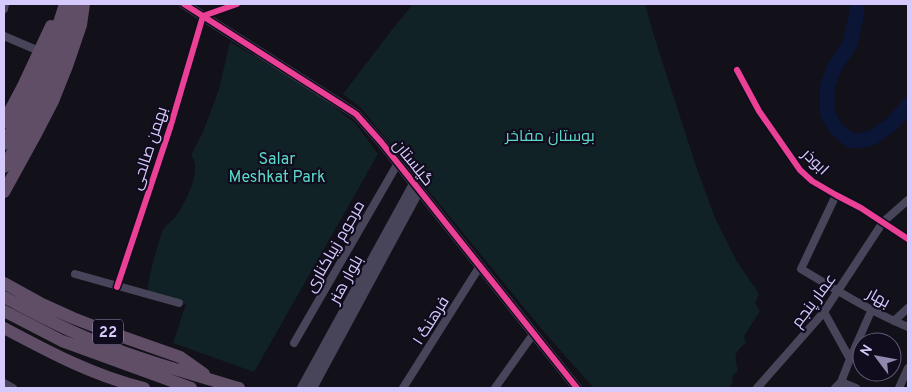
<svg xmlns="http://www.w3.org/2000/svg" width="912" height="392" font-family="Overpass,Cairo,sans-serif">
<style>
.green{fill:#102225}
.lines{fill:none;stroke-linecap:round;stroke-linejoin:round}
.river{stroke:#0b1535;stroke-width:15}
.minor{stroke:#48455a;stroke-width:8}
.tertiary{stroke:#48455a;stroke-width:10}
.trunk{stroke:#604e66;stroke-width:12}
.cycleway-casing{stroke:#110c1d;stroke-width:9}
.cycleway{stroke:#ea4096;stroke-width:6}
.labels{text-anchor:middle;stroke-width:4.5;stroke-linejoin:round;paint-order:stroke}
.shield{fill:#110c1d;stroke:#9b91ba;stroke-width:1}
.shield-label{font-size:15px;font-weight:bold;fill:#d6cafd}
.park-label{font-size:16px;fill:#5ad9c9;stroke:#110c1d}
.street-label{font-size:16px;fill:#d6cafd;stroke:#110c1d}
</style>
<rect width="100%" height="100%" fill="#121019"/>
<path class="green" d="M413,4H645L655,39L696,166L715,218L736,260L759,294L755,303L760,311L744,336L746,343C734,352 734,357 738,370L732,377L733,383L730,385V388H596L592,386L544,332L361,108L343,94L391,31Z
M230,42L308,87L355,123L378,154L254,372L173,343L186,304L147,294C149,277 153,261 158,245C160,240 161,234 163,230C166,224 173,221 176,216C186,202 203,169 191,155L203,132L219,89Z"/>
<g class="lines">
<path class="river" d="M857,4L856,17L850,44L834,68L827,87V113L836,129L851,141L870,139L891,125L908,105"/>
<path class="minor" d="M4,9L5,4
M4,36L39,51
M737,70L759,111L800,170L812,181L836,195L861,208L908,239
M836,195L801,269C835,289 871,312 908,327
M75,274L179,303
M117,287L170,128L203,16L237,4
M824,312L850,359
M894,321L908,308
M294,343L398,163
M4,383L13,388
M839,386L841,382L856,388
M403,388L480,266
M495,388L534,333
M757,388L824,312L883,222L908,200
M835,388L841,382L850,359L872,309
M899,388L908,368"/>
<path class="tertiary" d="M184,4L356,114L381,142L577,388
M302,388L414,184
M312,388L419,190"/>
<path class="trunk" d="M4,122L23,86L51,26
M4,144L33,91L47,60L65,4
M4,167L44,96L58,64L77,4
M4,192L37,132L53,101L67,66L81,25L84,4
M4,283L42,304L73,318L109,332L180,357L204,374
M4,297C25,308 47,320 69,330C123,355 181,371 239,388
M4,311L62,341L191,388
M4,328C49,352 94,376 144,388"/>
<g class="cycleway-casing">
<path id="cycleway" d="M184,4L356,114L381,142L577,388
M737,70L759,111L800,170L812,181L836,195L861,208L908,239
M117,287L170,128L203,16L237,4"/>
</g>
<use href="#cycleway" class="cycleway"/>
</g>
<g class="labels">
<rect class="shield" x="93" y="319.5" width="30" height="25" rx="4"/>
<g class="shield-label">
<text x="108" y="337">22</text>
</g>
<g class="park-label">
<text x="550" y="141">بوستان مفاخر</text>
<text x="277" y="164">Salar<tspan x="277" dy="18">Meshkat Park</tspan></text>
</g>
<g class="street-label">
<text transform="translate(148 148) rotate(-72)" y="6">بهمن صالحی</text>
<text transform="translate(816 161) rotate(44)" y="6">ابوذر</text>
<text transform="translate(414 162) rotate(51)" y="6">گیلستان</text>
<text transform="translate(334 246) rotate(-60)" y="6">مرحوم زیباکناری</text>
<text transform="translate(345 279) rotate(-61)" y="6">بلوار هنر</text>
<text transform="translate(879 297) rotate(29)" y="6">بهار</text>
<text transform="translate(813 300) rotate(-53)" y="6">عمار پنجم</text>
<text transform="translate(430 320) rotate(-58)" y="6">فرهنگ ۱</text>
</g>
</g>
<rect width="912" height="392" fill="none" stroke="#d6cafd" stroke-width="10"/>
<g transform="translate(877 357) rotate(302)"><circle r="24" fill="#110c1d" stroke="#605877"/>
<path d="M0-4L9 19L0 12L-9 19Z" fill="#9189ad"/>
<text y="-8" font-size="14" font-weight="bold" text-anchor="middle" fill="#d6cafd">N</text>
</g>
</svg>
